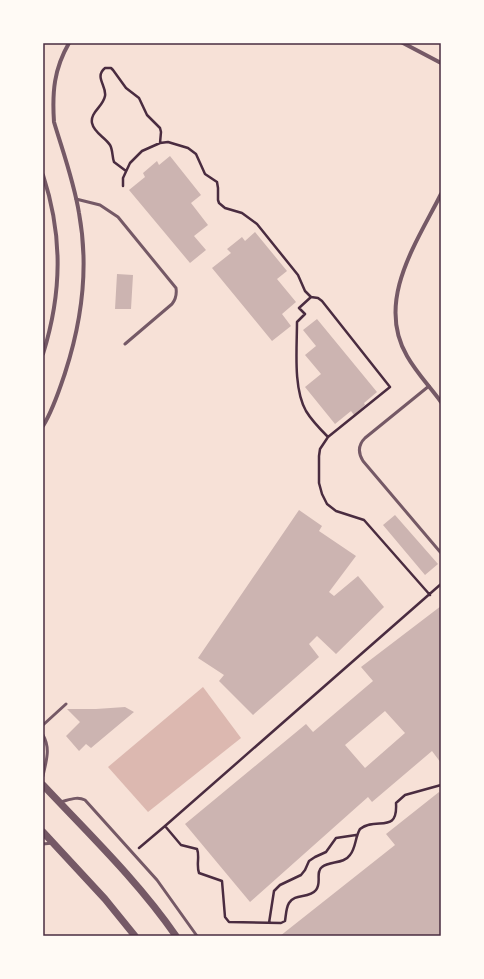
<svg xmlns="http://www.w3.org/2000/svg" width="484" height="979" font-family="'Source Sans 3',sans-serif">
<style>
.water{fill:#dcb8b0}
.building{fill:#ccb4b1;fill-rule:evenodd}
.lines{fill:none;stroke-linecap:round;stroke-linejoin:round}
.path{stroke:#4a2c40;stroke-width:2.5}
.service{stroke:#755966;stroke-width:3}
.minor{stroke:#755966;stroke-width:4}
.tertiary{stroke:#755966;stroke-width:7}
.neatline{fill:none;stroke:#4a2c40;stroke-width:1.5}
</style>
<rect width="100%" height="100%" fill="#f7e1d7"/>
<path class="water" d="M203,687L241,738L148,812L108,767Z"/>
<path class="building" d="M170,156L201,195L191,203L208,225L194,236L206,250L190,263L129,190L145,177L143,173L157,161L159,165Z
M255,232L287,271L277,279L296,302L282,314L291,326L272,341L212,268L231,253L227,249L242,237L245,241Z
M117,274L133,275L131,309H115Z
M317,319L377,392L364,403L365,405L354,415L351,411L335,424L305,387L321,374L305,355L316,346L303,330Z
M299,510L322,526L319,531L356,556L329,592L334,596L358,576L384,607L336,654L317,636L309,644L319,657L253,715L219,681L224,675L198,658Z
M395,515L438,564L425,575L383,525Z
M441,606V763L432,751L372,802L368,797L250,902L185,824L306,724L313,732L373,681L361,667ZM385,711L405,733L365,768L345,745Z
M125,707L134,712L91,748L86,744L79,751L66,736L80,722L67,709H96Z
M439,792L441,795V936H280L395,845L386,834Z"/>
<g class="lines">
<path class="path" d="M126,171L114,162C112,157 113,150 110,145C105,137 94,133 92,123C90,112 103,107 105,96C107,86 94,77 105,68H111L113,70L126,88L139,98L147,115L160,128L161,132L160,143
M123,186V178L130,163L142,151L160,143L168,142L188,148L196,154L205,174L217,182L218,188V200L219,203L225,208L242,213L257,224L298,275L305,291L311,297L318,298L322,301L390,387L328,437L320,449L319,456V483L322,494L327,504L336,511L364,520L430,595
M311,297L299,308L305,314L297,322C297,349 293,388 306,411C312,421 320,429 328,437
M441,584L165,826L181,845L197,849C200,856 196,865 199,873L222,881L225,917L229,922L281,923L285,921C286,915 286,908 289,903C295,893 309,899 316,890C322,883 315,872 322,867C330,861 344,864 350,855C356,848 355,837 360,829C376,816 398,835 396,803L405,795L441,785
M139,848L165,826
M269,923L274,891L280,885L301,875L305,870L309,861L315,857L326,852L336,838L356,835"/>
<path class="service" d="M76,199L100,205L118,217L176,288C177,295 176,299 172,304L125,344
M429,386L365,438C358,445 358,453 363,461L441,553
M43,725L66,704
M43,735C51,749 46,761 43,776
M60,802C69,800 77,796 85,800L157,880L197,936
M43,844L53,843"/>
<path class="minor" d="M403,43L441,63
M43,175C63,236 62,293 43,354
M441,194C417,242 375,301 407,356C416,372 430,387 441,402
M43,426C53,410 59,391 65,373C82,321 89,267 79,213C74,182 63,152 54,122C52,92 54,69 69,43"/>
<path class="tertiary" d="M43,785C89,834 138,881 176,936
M43,832L105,899L135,936"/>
</g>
<rect width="484" height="979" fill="none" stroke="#fffaf5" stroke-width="88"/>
<rect x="44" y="44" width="396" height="891" class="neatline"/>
</svg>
